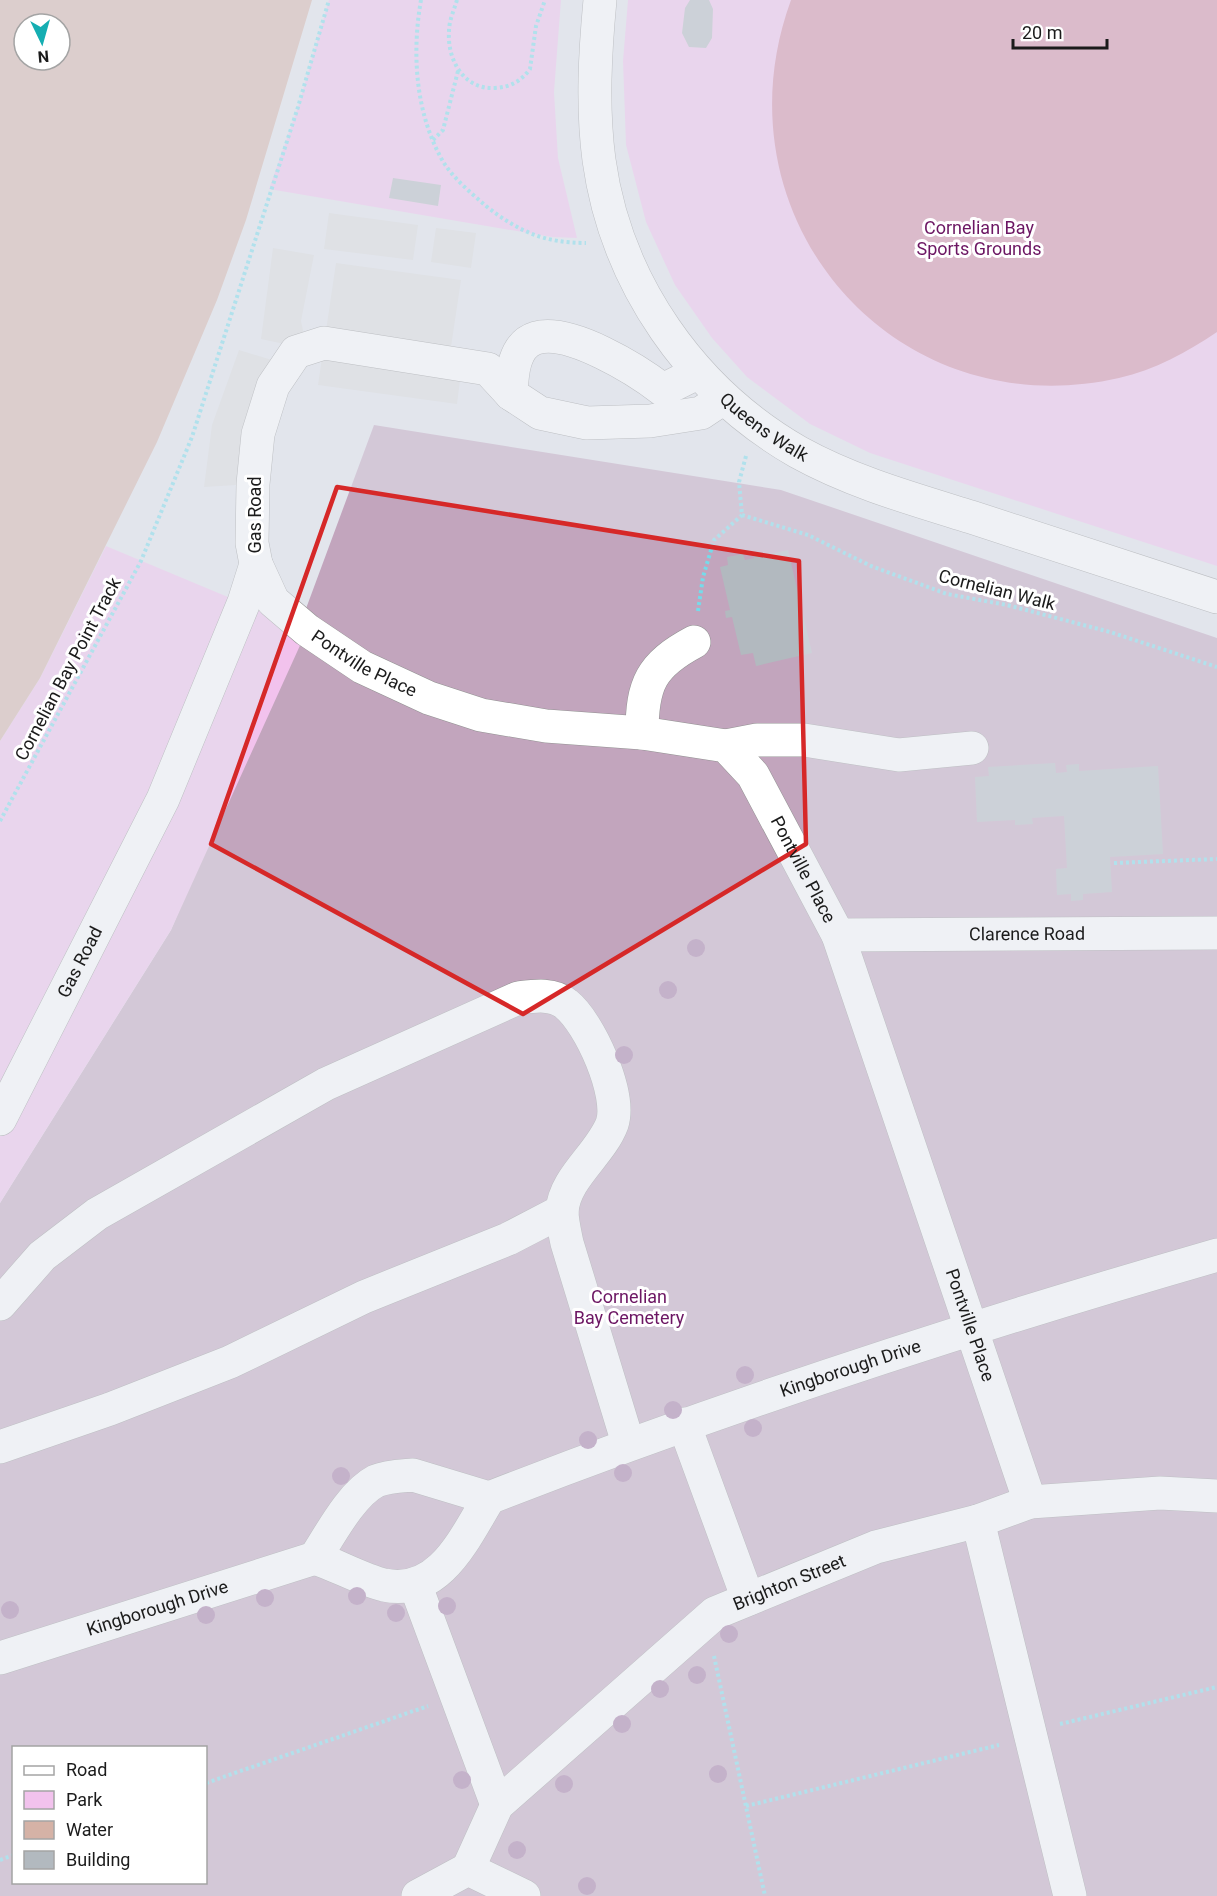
<svg xmlns="http://www.w3.org/2000/svg" width="1217" height="1896" font-family="Roboto,sans-serif">
<style>
.cemetery{fill:#c2a5bd;fill-rule:evenodd}
.park{fill:#f2c2ed}
.pitch{fill:#d387a3}
.parking{fill:#dbdbdb}
.water{fill:#d5b2a6;fill-rule:evenodd}
.building{fill:#b2b9bf}
.lines{fill:none;stroke-linecap:round;stroke-linejoin:round}
.minor-casing{stroke:#929292;stroke-width:34}
.path{stroke:#75dbea;stroke-width:4;stroke-dasharray:3 3;stroke-linecap:butt}
.minor{stroke:#fff;stroke-width:33}
.tree{fill:#a173a1}
.marked{fill:none;stroke:#d62828;stroke-width:4.5;stroke-linejoin:round}
.labels{text-anchor:middle;stroke-width:6;stroke-linejoin:round;paint-order:stroke}
.park-label{font-size:18px;fill:#6c1663;stroke:#fff}
.street-label{font-size:18px;fill:#1b1b1b;stroke:#fff}
</style>
<rect width="100%" height="100%" fill="#e2e5ec"/>
<path class="cemetery" d="M374,425L781,490L1217,638V1896H0V1203L171,930L304,614ZM14,1748H206V1882H14Z"/>
<path class="park" d="M329,0H561L554,92L558,158L577,238L552,237L269,189L298,107Z
M628,0H1217V566L870,453L810,424L747,377L712,338L675,285L646,222L626,145L623,61Z
M106,546L307,630L171,930L0,1203V741L40,678Z"/>
<path class="pitch" d="M791,0H1217V332C1187,352 1155,370 1119,378C892,429 712,216 791,0Z"/>
<path class="parking" d="M329,213L418,225L413,260L324,249Z
M436,228L476,233L471,268L431,262Z
M273,248L314,255L301,321L307,349L261,339Z
M336,263L461,280L451,347L464,349L457,404L318,385Z
M239,350L288,365L253,484L204,487L212,425Z"/>
<path class="water" d="M0,0H312L246,220L217,300L157,442L40,678L0,741ZM24,24H60V60H24Z"/>
<path class="building" d="M690,0H709L713,9L712,38L706,48L689,47L682,33L685,8Z
M393,178L441,185L438,206L389,198Z
M788,550L812,653L756,666L753,653L741,655L732,617L726,618L725,611L730,610L720,567L728,565L727,557L743,554L745,560L754,558L753,553L760,552L761,556Z
M1055,763L1056,773L1067,772L1066,765L1079,764V771L1158,766L1163,854L1110,857L1112,892L1083,894V900L1071,901V894L1057,895L1056,869L1067,868L1064,816L1032,818L1033,824L1015,825V820L977,822L975,777L989,776L988,767Z"/>
<g class="lines">
<g class="minor-casing">
<g id="minor">
<path id="s1" d="M600,0C595,53 592,107 599,160C616,283 692,391 798,452C852,482 913,499 971,517C1053,544 1135,570 1217,597"/>
<path d="M511,394C512,375 513,345 536,338C570,328 637,370 663,390L697,373"/>
<path id="s2" d="M256,564L273,601L307,630L362,667L429,698L481,715L546,726L642,733L726,746L753,775L838,935L1030,1502"/>
<path d="M642,733C642,684 651,665 694,642"/>
<path d="M726,746L757,740H804L899,755L972,748"/>
<path id="s3" d="M838,935L1217,933"/>
<path id="s4" d="M0,1119L163,799L244,602L256,564L252,543L253,484L258,434L273,386L296,352L324,343L488,369L511,394L540,413L587,423L650,421L701,413L722,399"/>
<path d="M0,1304L42,1256L97,1214L326,1084L518,998C534,996 553,993 566,1004C590,1023 622,1095 612,1124C600,1155 565,1177 562,1211C562,1221 565,1233 567,1243L628,1443"/>
<path d="M684,1424L748,1599"/>
<path d="M0,1447L110,1409L230,1362L364,1297L508,1239L562,1211"/>
<path d="M413,1475L489,1498C465,1537 440,1597 384,1585C363,1580 336,1565 315,1558C330,1535 351,1494 376,1481C388,1476 401,1476 413,1475Z"/>
<path id="s5" d="M489,1498C727,1405 971,1326 1217,1255"/>
<path d="M978,1521L1070,1896"/>
<path d="M415,1584L497,1805"/>
<path id="s6" d="M0,1658L315,1558"/>
<path id="s7" d="M468,1869L497,1805L715,1613L876,1547L978,1521L1030,1502L1160,1493L1217,1496"/>
<path d="M418,1896L468,1869L524,1896"/>
</g>
</g>
<path class="path" d="M421,0C412,51 415,109 440,156C450,176 470,192 486,206C519,232 545,243 586,243
M457,0C454,10 449,21 449,31C447,60 464,90 495,88C511,87 521,81 530,69L536,26L545,0
M433,140L443,130L458,71
M746,456L739,482L742,515L808,535L871,566L947,594L1007,605L1110,632L1217,667
M698,611L703,577L714,540L742,515
M0,821L141,561L192,437L298,107L329,0
M1114,863L1217,859
M714,1656L765,1896
M1060,1724L1217,1687
M206,1783L428,1706
M746,1806L999,1745
M0,1860L14,1855"/>
<use href="#minor" class="minor"/>
</g>
<g class="tree">
<circle cx="696" cy="948" r="9"/>
<circle cx="668" cy="990" r="9"/>
<circle cx="624" cy="1055" r="9"/>
<circle cx="745" cy="1375" r="9"/>
<circle cx="673" cy="1410" r="9"/>
<circle cx="753" cy="1428" r="9"/>
<circle cx="588" cy="1440" r="9"/>
<circle cx="623" cy="1473" r="9"/>
<circle cx="341" cy="1476" r="9"/>
<circle cx="357" cy="1596" r="9"/>
<circle cx="265" cy="1598" r="9"/>
<circle cx="447" cy="1606" r="9"/>
<circle cx="10" cy="1610" r="9"/>
<circle cx="396" cy="1613" r="9"/>
<circle cx="206" cy="1615" r="9"/>
<circle cx="729" cy="1634" r="9"/>
<circle cx="697" cy="1675" r="9"/>
<circle cx="660" cy="1689" r="9"/>
<circle cx="622" cy="1724" r="9"/>
<circle cx="718" cy="1774" r="9"/>
<circle cx="462" cy="1780" r="9"/>
<circle cx="564" cy="1784" r="9"/>
<circle cx="517" cy="1850" r="9"/>
<circle cx="587" cy="1886" r="9"/>
</g>
<path d="M0 0H1217V1896H0ZM337,487L799,561L806,844L523,1014L211,844Z" fill="#e2e5ec" fill-opacity=".55" fill-rule="evenodd"/>
<path class="marked" d="M337,487L799,561L806,844L523,1014L211,844Z"/>
<g class="labels">
<g class="park-label">
<text x="979" y="234">Cornelian Bay<tspan x="979" dy="21">Sports Grounds</tspan></text>
<text x="629" y="1303">Cornelian<tspan x="629" dy="21">Bay Cemetery</tspan></text>
</g>
<g class="street-label">
<text dy="6" stroke="none"><textPath href="#s1" startOffset="484">Queens Walk</textPath></text>
<text transform="translate(255 515) rotate(-90)" y="6">Gas Road</text>
<text transform="translate(997 590) rotate(14)" y="6">Cornelian Walk</text>
<text dy="6" stroke="none"><textPath href="#s2" startOffset="152">Pontville Place</textPath></text>
<text transform="translate(68 669) rotate(-62)" y="6">Cornelian Bay Point Track</text>
<text dy="6" stroke="none"><textPath href="#s2" startOffset="674">Pontville Place</textPath></text>
<text dy="6" stroke="none"><textPath href="#s3" startOffset="189">Clarence Road</textPath></text>
<text dy="6" stroke="none"><textPath href="#s4" startOffset="176">Gas Road</textPath></text>
<text dy="6" stroke="none"><textPath href="#s2" startOffset="1160">Pontville Place</textPath></text>
<text dy="6" stroke="none"><textPath href="#s5" startOffset="384">Kingborough Drive</textPath></text>
<text dy="6" stroke="none"><textPath href="#s7" startOffset="441">Brighton Street</textPath></text>
<text dy="6" stroke="none"><textPath href="#s6" startOffset="165">Kingborough Drive</textPath></text>
</g>
</g>
<rect x="12" y="1746" width="195" height="138" fill="#ffffff" stroke="#a4a4a4" stroke-width="1.5"/>
<rect x="24" y="1766" width="30" height="9" fill="#ffffff" stroke="#a4a4a4" stroke-width="1.5"/>
<text x="66" y="1776" font-size="18" fill="#1b1b1b">Road</text>
<rect x="24" y="1791" width="30" height="18" fill="#f2c2ed" stroke="#a4a4a4" stroke-width="1.5"/>
<text x="66" y="1806" font-size="18" fill="#1b1b1b">Park</text>
<rect x="24" y="1821" width="30" height="18" fill="#d5b2a6" stroke="#a4a4a4" stroke-width="1.5"/>
<text x="66" y="1836" font-size="18" fill="#1b1b1b">Water</text>
<rect x="24" y="1851" width="30" height="18" fill="#b2b9bf" stroke="#a4a4a4" stroke-width="1.5"/>
<text x="66" y="1866" font-size="18" fill="#1b1b1b">Building</text>
<g transform="translate(42 42) rotate(175)"><circle r="28" fill="#ffffff" stroke="#a4a4a4" stroke-width="1.5"/>
<path d="M0-4.5L10 22L0 15L-10 22Z" fill="#15aeb2"/>
<text y="-9" font-size="16" font-weight="bold" text-anchor="middle" fill="#1b1b1b">N</text>
</g>
<path d="M1013 39v9h94v-9" fill="none" stroke="#1b1b1b" stroke-width="3"/>
<text x="1022" y="39" font-size="18" fill="#1b1b1b" stroke="#ffffff" stroke-width="4.5" paint-order="stroke">20 m</text>
</svg>
